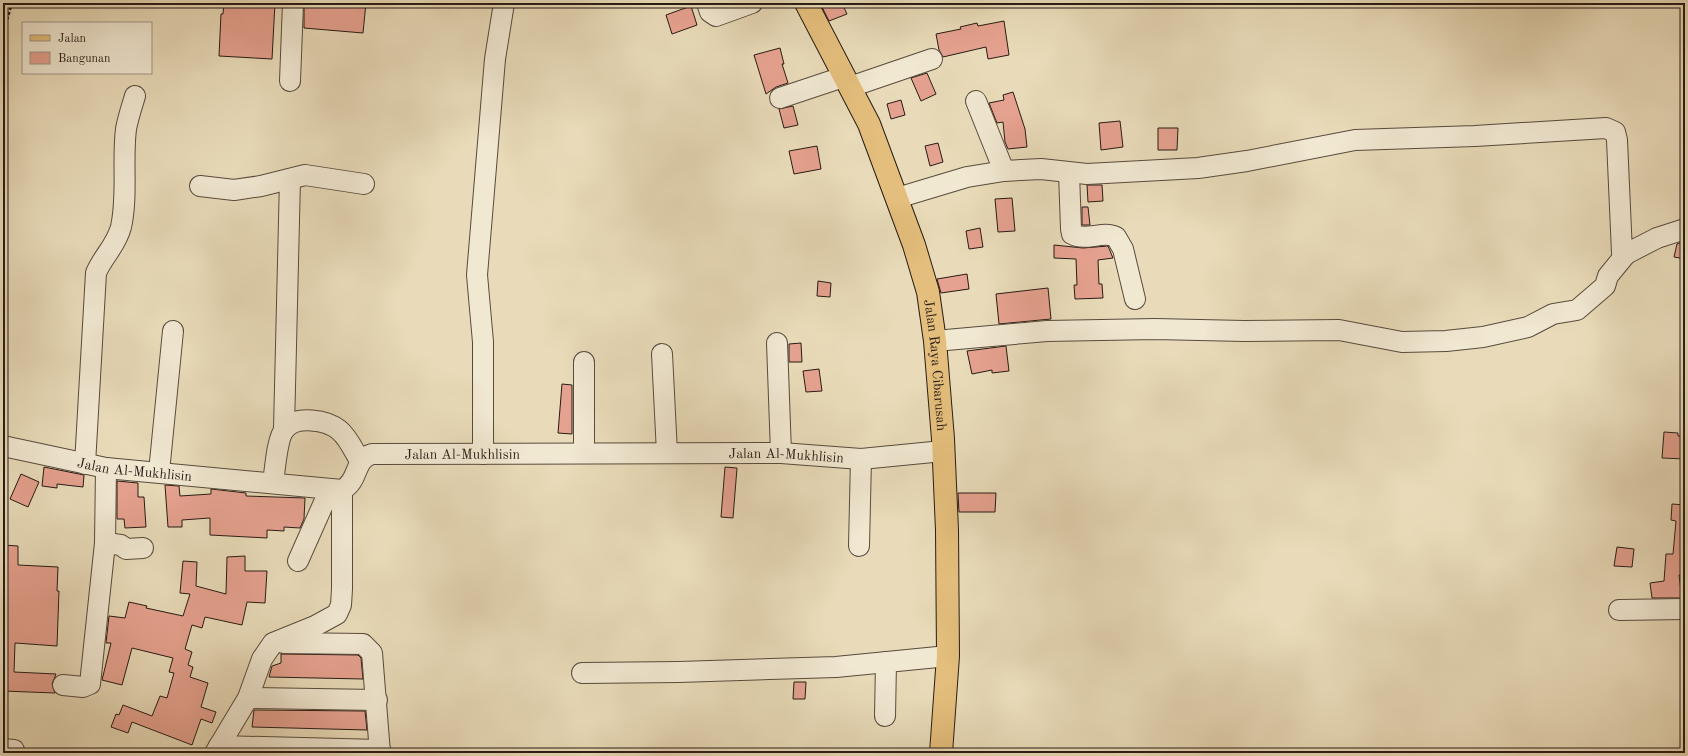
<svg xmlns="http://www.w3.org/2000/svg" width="1688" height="756" font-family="'Old Standard TT',serif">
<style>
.building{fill:#e6a290;stroke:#271b14}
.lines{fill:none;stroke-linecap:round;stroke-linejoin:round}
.minor-casing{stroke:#584b3d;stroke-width:22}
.major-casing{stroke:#271b14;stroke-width:24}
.path{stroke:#271b14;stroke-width:2.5;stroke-dasharray:3 2;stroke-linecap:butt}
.minor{stroke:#f1e8d2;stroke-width:20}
.major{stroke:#e4be7c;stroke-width:22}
.labels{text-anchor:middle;stroke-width:3;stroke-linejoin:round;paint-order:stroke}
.street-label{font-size:14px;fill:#271b14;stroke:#f1e8d2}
</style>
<rect width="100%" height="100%" fill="#e9dbb9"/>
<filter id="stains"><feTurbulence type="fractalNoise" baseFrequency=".005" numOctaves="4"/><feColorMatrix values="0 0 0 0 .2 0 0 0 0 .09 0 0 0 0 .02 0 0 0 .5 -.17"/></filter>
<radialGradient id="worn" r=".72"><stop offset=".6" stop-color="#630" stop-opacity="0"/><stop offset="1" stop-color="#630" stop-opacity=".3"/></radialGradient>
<path class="building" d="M224,3H275L272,59L219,56L221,14H223Z
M304,3H366L363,33L304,28Z
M820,3H842L847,14L829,21Z
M691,6L697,25L672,34L666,15Z
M1004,21L1009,55L988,59L986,47L943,57L939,50L936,34L961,29L960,27L977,23L978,26Z
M780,48L784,64H782L788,83L776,87L766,94L754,55Z
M927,73L936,94L921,101L911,78Z
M1013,92L1025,129L1027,147L1008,149L1005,142L1003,122L997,123L989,103L1004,100L1003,95Z
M901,100L905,115L891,119L887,104Z
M793,106L798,125L784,128L779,109Z
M1120,121L1123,147L1101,150L1099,123Z
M1158,128H1178L1177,150H1158Z
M938,143L943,162L930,166L925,146Z
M817,146L821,169L794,174L789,151Z
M1087,185H1102L1103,201L1088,202Z
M1012,198L1015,231L998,232L995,199Z
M1082,207H1088L1090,225H1082Z
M980,228L983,247L969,249L966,231Z
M1685,241V259L1674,257L1677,244Z
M1054,245L1083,248L1108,246L1113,258L1098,260L1099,284H1102L1103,298L1075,299L1074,285H1077L1076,259L1054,258Z
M967,274L969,289L941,293L937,279Z
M818,281L831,283L830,297L817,296Z
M1048,288L1051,319L999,324L996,294Z
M801,343L802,362H789V344Z
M1006,346L1009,371L992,373V370L972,374L967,351Z
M819,369L822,391L806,392L803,371Z
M562,384L572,385V434L558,433Z
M1664,432L1678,433V436H1685V459L1662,458Z
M44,467L84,475L83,487L57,484V488L42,486Z
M725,467L737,468L733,518L721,517Z
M21,474L39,482L28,507L10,499Z
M117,481L138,483V497H144L146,527L125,528L124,519H117Z
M165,485L179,486L180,496L211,494V489L246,493V496L305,498L304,519L300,528L284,527V531L267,530V538L210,535V518L182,520V527H168Z
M958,493H996L995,512H959Z
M1672,504L1685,505V575H1679L1682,598H1652L1650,583L1664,581L1666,554H1673L1676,521L1671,520Z
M3,545L18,546V565L58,567L57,591H59L57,646L15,643L14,672L56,674L52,684L55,693L3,691Z
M1617,547L1634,549L1632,567L1614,566Z
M245,556V571H267L265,603L247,602L242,625L205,617L202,628L192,625L185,649L192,652L188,665L193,667L190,677L208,683L201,707L216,712L212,723L201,719L192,745L132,722L128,733L111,727L116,714L119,715L123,705L152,716L160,696L167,698L174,673L169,672L173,658L132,648L122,685L102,680L111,643H106L109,616L125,618L129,602L147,606L146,608L183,616L190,594L180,593L183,561L197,562L196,586L226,594L227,557Z
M281,654L358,655L361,658L363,679L269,677L272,666L281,663Z
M794,682H806L805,699H793Z
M254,710L365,711L367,730L252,727Z"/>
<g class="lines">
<g class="minor-casing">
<g id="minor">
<path d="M707,3L710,12L716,16L752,3"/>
<path d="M290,81L293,3"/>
<path d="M850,87L932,59"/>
<path d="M780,98L843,77"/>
<path d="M976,101L1004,171"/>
<path d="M1069,173L1071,229L1072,234C1086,242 1103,230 1116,237L1123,249L1135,299"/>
<path d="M200,186L234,190L261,186L305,175L364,184"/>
<path d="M897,198L967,177L1004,171L1041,169L1087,174L1198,168L1247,161L1355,140L1475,136L1606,128L1615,132L1617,140L1622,253L1626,254L1657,238L1685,229"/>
<path d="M935,341L1047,331L1155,329L1244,331L1339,330L1402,342L1446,341L1483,337L1528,327L1553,314L1577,310L1605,286L1608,276L1626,254"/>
<path d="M777,343L781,453"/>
<path d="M662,354L667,453"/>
<path d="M584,362V453"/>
<path d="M284,429L290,179"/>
<path id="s1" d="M3,446L106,468L342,490C360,480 353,460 372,454L781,453L861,459L943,451"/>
<path d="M483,454V342L477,275L495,59L504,3"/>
<path d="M85,464L96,273C103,256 116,246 121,227C128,195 122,161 126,129C128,118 132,106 135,96"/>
<path d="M159,472L173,331"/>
<path d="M273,483C275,470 277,437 285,429C296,415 327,420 339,430C348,437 354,451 360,461"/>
<path d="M105,543L121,545L126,549L143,548"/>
<path d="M859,546L861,459"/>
<path d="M298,561L330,489"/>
<path d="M1619,610L1685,609"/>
<path d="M283,643L363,644L372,653L380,753"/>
<path d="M582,673L679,672L836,667L948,656"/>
<path d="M63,685L83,687L90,684L105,543L106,468"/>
<path d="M248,698L377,700"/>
<path d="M885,716L886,662"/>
<path d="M219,746L380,750"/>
<path d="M3,749L14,750"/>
<path d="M215,753L248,698L262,659L273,643L315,626L337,614L341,605L342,589V490"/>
</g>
</g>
<g class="major-casing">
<g id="major">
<path id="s2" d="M806,3L869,124L914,245L928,292L935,341L943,439L947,530L948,656L941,753"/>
</g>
</g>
<path class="path" d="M3,34L12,3"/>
<use href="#minor" class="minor"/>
<use href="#major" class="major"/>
</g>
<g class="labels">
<g class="street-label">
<text dy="5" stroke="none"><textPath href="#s2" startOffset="388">Jalan Raya Cibarusah</textPath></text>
<text dy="5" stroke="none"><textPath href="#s1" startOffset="481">Jalan Al-Mukhlisin</textPath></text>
<text dy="5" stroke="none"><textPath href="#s1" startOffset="805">Jalan Al-Mukhlisin</textPath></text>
<text dy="5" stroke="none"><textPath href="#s1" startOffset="134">Jalan Al-Mukhlisin</textPath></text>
</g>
</g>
<rect width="1688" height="756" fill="none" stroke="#e9dbb9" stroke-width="16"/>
<rect x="4" y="4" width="1680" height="748" fill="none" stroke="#271b14" stroke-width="2"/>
<rect x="8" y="8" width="1672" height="740" fill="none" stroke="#271b14"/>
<rect x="22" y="22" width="130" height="52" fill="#f1e8d2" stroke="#a09686"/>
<rect x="30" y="35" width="20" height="6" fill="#e4be7c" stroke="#a09686"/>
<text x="58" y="42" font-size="12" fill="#271b14">Jalan</text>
<rect x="30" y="52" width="20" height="12" fill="#e6a290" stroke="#a09686"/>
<text x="58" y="62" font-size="12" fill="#271b14">Bangunan</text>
<rect width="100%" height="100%" filter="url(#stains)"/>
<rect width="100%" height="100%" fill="url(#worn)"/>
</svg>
